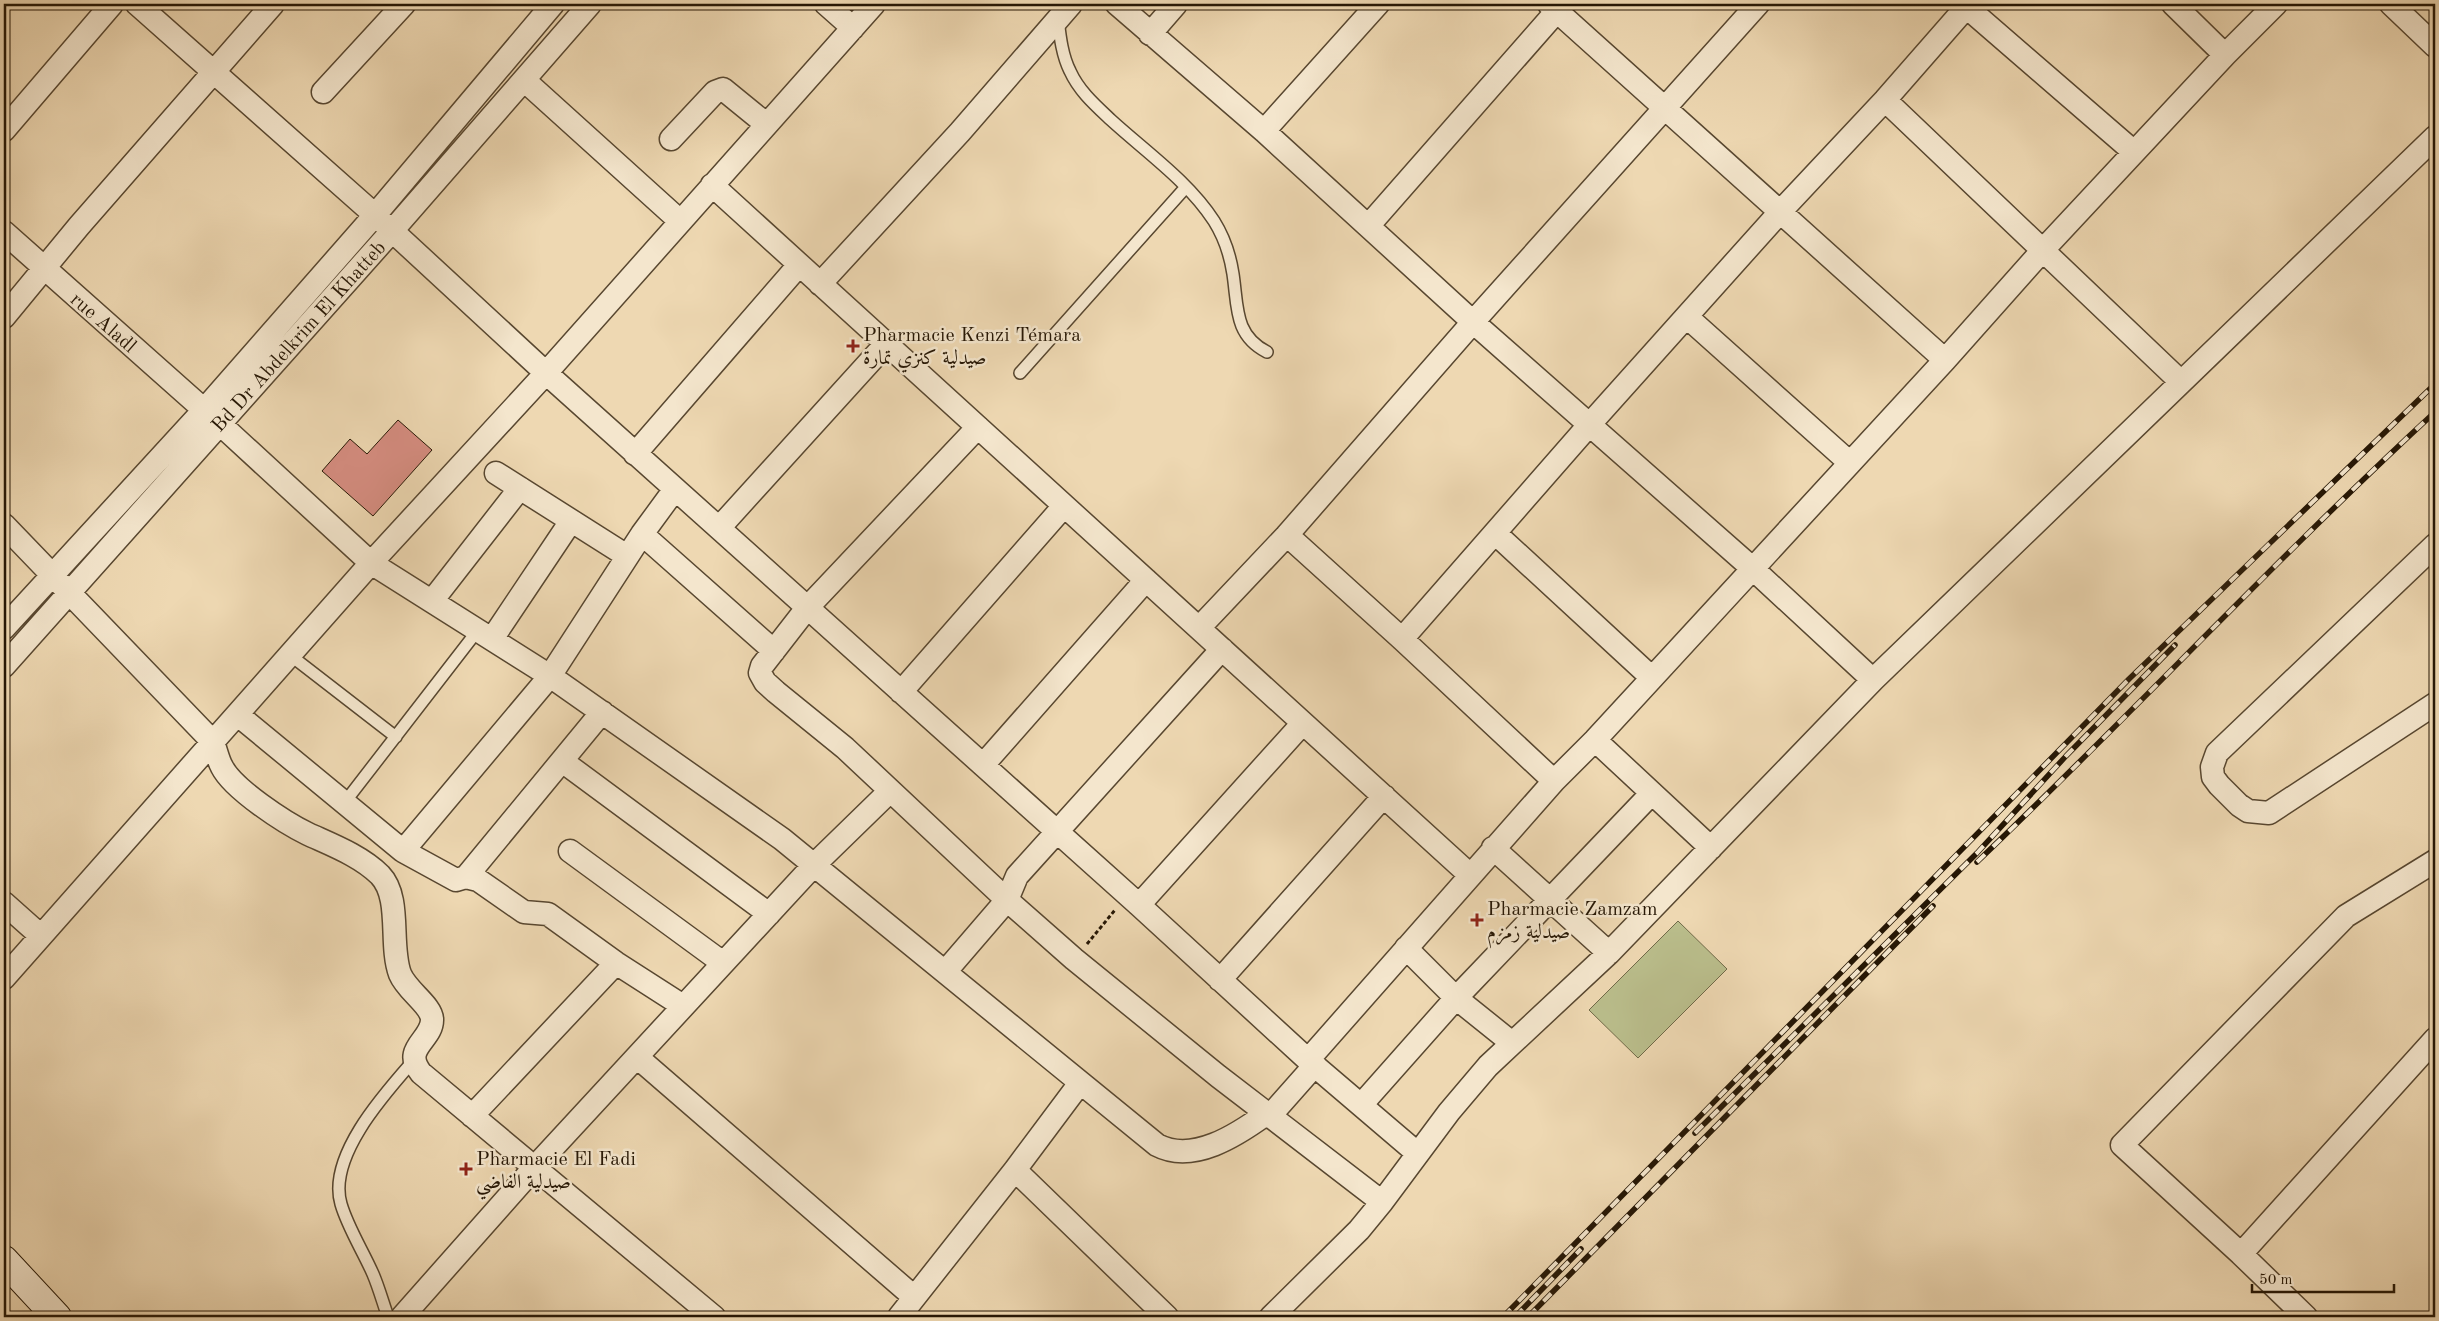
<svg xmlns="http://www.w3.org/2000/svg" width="2439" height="1321" font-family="'Old Standard TT',Amiri,serif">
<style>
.green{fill:#babe8c;stroke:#706a48}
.building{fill:#d68d81;stroke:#261705}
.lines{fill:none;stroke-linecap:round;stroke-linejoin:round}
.lane-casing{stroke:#584730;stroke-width:14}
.street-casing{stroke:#584730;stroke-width:25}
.secondary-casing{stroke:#261705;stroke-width:30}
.path{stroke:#261705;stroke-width:3;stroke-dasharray:4 2.5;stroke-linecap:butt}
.lane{stroke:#f4e6cd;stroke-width:11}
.street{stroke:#f4e6cd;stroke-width:22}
.secondary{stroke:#f4e6cd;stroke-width:28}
.rail-casing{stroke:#261705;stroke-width:5.5}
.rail{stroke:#f4e6cd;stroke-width:4;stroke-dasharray:11;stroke-linecap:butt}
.poi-dot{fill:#8f2418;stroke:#f4e6cd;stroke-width:2}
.labels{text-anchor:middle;stroke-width:5;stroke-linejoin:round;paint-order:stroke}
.street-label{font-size:20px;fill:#261705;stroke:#f4e6cd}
.poi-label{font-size:20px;fill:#261705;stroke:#f4e6cd;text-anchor:start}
</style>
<rect width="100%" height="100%" fill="#eed8b2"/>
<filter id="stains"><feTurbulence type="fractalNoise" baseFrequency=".004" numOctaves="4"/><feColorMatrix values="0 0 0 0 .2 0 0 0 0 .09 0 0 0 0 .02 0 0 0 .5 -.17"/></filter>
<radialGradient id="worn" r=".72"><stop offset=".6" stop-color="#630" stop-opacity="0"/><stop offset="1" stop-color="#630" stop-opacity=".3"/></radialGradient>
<path class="green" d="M1678,921L1727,969L1638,1058L1589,1010Z"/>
<path class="building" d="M398,420L432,450L373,516L322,471L350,439L367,454Z"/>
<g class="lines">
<g class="lane-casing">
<path id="lane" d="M1058,19C1060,36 1062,55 1070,71C1079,91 1095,105 1111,120C1146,152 1188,181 1214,221C1224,237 1230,254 1233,274C1238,307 1234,335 1267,352
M1020,373L1186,187
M290,655L396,737
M345,802L478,630
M388,1317C383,1303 379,1288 373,1274C363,1251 348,1228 341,1204C327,1156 386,1092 415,1059"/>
</g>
<g class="street-casing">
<path id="street" d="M137,4L375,215L546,373L1139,905L1308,1060L1417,1153
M826,4L853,28
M1117,4L1264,131L1473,322L1752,568L1873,680
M1549,4L1945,360
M1963,4L2134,152
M2173,4L2225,55
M2391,4L2435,46
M1150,34L1176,4
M524,80L680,221
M323,92L404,4
M1885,100L2180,381
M4,130L112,4
M1264,131L1378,4
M671,139L715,92L723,89L766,124
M712,185L1470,875
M1369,225L1563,4
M4,232L220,424L371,563L550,676L403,851L238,715
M820,284L960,132L1071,4
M4,317L79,226L273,4
M1687,317L1849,462
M635,454L799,265
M496,473L627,556
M675,489L642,534L550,676L782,839L1157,1145C1193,1164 1237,1135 1266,1114
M4,525L213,742C216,750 218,760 222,767C233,789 285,823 308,834C332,845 361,856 380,875C402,898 389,944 400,974C407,991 431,1005 432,1019C433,1040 401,1048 421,1073L714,1317
M719,528L886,344
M642,534L774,651
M1496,534L1651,677
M1287,535L1402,639L1554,781
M2435,545L2217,753L2212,767L2213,777L2219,785L2239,805L2248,811L2269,813L2435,704
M432,601L520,488
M4,628L204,410L375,215L553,4
M1199,628L1287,535L1473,322L1758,4
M492,639L571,521
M1402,639L1590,424L1780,212L1885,100L1969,4
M1222,649L1017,876L1007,900L1074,959L1218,1076L1382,1202
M4,666L392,231L590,4
M901,692L1064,506
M1595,740L1711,848
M562,761L769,914
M983,765L1146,580
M1493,848L1609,953
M403,851L456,880L466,877L478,880L524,912L548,914L616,963L683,1006
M570,851L723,963
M466,877L602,712
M4,903L41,936
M1139,905L1303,723
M1406,948L1456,998L1512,1043
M945,972L1007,900L845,748L776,692L765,682L760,673L762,666L807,608L978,427
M4,978L371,563L546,373L874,4
M1220,980L1384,796
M637,1057L914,1297
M1308,1060L1554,781L1595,740L1945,360L2042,251L2225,55L2276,4
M1362,1104L1456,998L1652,793
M472,1116L616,963
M1269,1117L1315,1065
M1015,1170L1167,1317
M2241,1254L2435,1039
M402,1317L534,1168L814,865L890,791
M899,1317L1015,1170L1080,1083
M1271,1317L1359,1230L1382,1202L1449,1112L1488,1066L1609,953L1873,680L2435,137
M2306,1317L2241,1254L2122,1145L2346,916L2435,861"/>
</g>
<g class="secondary-casing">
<path id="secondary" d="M4,1260L57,1317"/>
</g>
<path class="path" d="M1087,944L1115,910"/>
<use href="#lane" class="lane"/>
<use href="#street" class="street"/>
<use href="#secondary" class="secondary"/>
<g class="rail-casing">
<path id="rail" d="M1977,862C2132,714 2278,557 2435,412
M1695,1133L1977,853L2066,756L2175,645
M1503,1317L2129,679L2435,384
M1515,1317L1581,1249
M1528,1317L1933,906"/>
</g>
<use href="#rail" class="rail"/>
</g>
<g class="poi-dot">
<path d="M850.5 338.5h5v5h5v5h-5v5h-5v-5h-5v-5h5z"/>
<path d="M1474.5 912.5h5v5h5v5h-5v5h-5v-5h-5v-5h5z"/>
<path d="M463.5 1161.5h5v5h5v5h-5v5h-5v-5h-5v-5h5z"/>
</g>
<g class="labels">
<g class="street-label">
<text transform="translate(104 322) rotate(41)" y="7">rue Aladl</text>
<text transform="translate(298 336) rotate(-48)" y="7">Bd Dr Abdelkrim El Khatteb</text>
</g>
<g class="poi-label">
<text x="863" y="341">Pharmacie Kenzi Témara<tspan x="863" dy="23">صيدلية كنزي تمارة</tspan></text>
<text x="1487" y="915">Pharmacie Zamzam<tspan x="1487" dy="23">صيدلية زمزم</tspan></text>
<text x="476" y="1165">Pharmacie El Fadi<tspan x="476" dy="23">صيدلية الفاضي</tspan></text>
</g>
</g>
<rect width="2439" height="1321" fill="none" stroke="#eed8b2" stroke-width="20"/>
<rect x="5" y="5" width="2429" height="1311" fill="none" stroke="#261705" stroke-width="2.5"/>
<rect x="10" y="10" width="2419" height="1301" fill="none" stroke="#261705"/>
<path d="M2252 1284v8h142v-8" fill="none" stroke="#261705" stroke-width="2.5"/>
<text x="2259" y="1284" font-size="15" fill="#261705" stroke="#f4e6cd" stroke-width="4" paint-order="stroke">50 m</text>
<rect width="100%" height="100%" filter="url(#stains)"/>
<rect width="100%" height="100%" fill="url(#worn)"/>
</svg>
